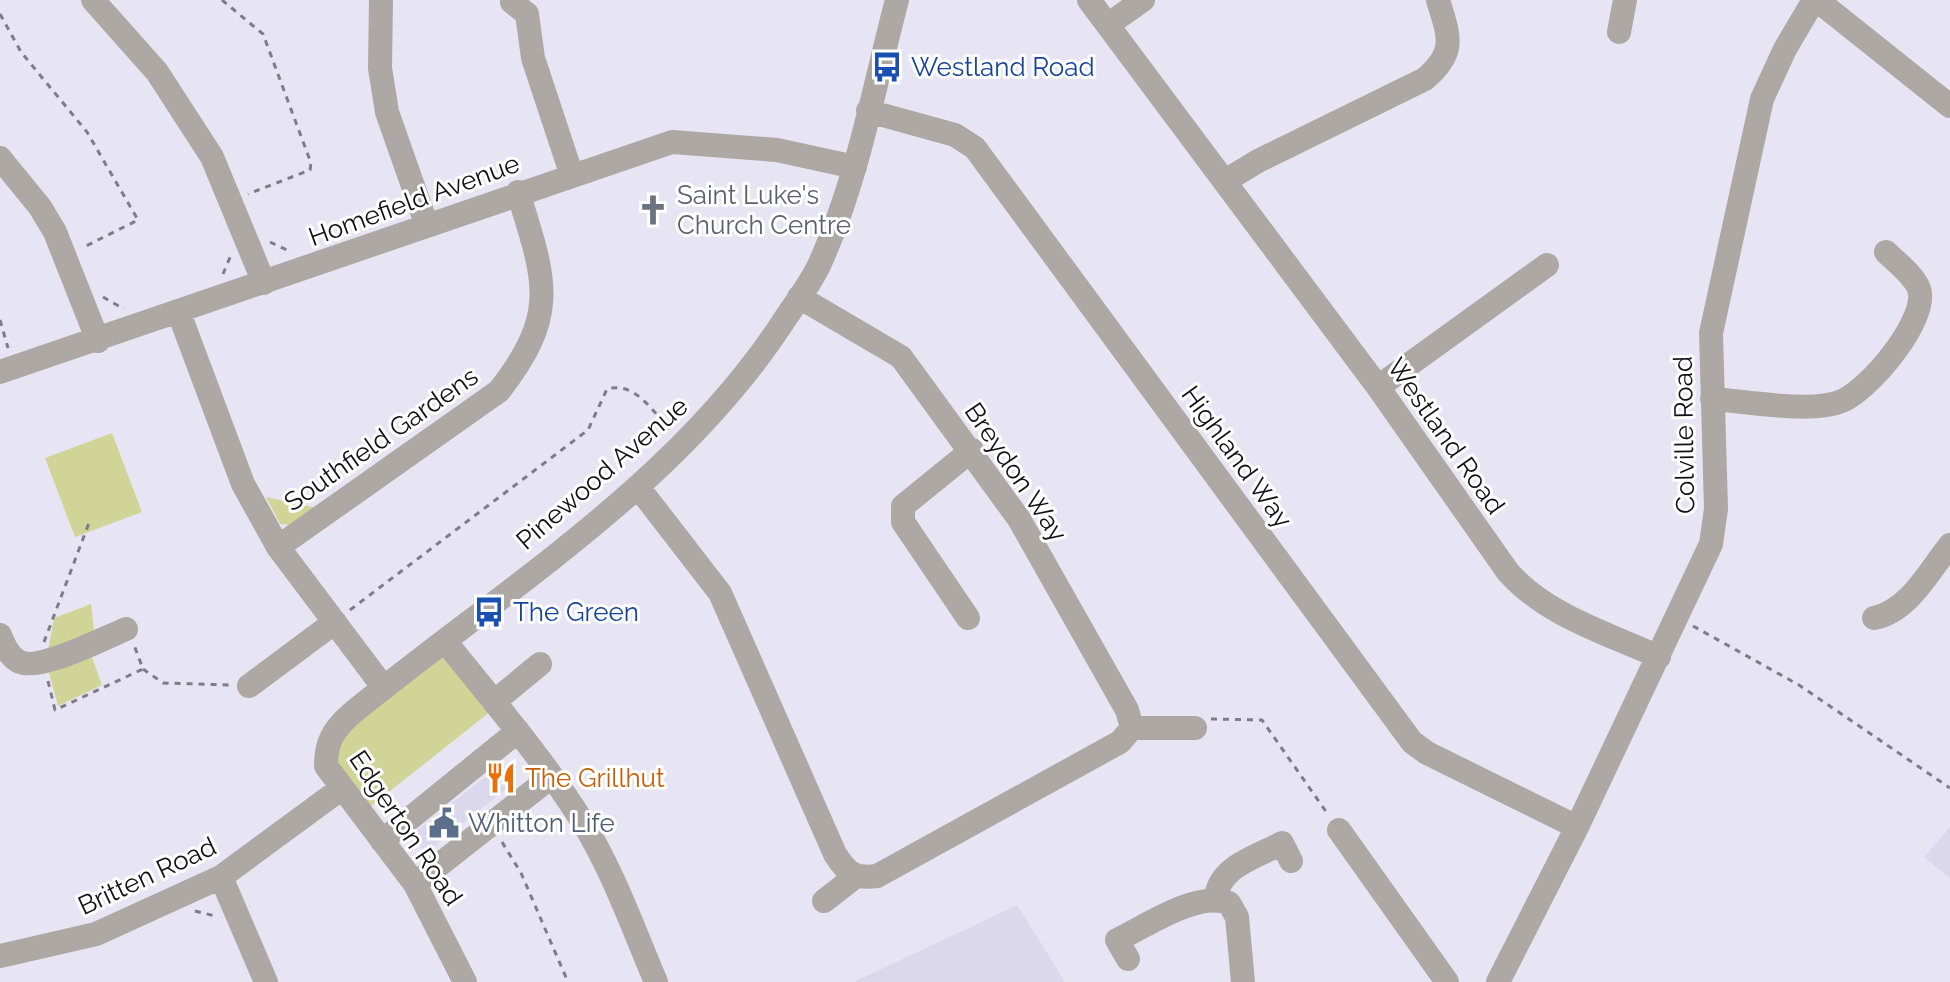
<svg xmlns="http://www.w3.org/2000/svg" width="1950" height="982" font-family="Raleway,sans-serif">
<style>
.built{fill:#dbd7ed}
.green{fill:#d0d597}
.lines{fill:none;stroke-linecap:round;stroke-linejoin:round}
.path{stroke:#7e7c86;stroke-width:3;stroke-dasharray:6 6;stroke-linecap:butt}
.minor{stroke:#ada8a3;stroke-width:24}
.labels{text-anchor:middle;stroke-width:6;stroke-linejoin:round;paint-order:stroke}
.transit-label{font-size:26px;fill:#164399;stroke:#fff;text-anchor:start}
.worship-label{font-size:26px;fill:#5b616d;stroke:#fff;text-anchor:start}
.street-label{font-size:26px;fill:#111015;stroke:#fff}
.food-label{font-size:26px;fill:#c56008;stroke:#fff;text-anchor:start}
.service-label{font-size:26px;fill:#4e5e75;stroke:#fff;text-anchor:start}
</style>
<rect width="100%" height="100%" fill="#e7e5f3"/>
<path class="built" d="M502,764L515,782L425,853L411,835Z
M1950,827V878L1924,857Z
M1017,905L1065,982H854Z"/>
<path class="green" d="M112,433L142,512L75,537L45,458Z
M266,497L317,508L292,525L280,524Z
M91,604L94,631L48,651L54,618Z
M446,647L495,708L366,810L332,765L339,732Z
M89,649L102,685L58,706L47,665Z"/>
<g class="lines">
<path class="path" d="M222,0L263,34L311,163L310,170L248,194
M0,14L21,52L87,132L138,220L82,248
M270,242L289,251
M223,274L231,255
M103,297L124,309
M0,320L8,348
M350,610L588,430L607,389C635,381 652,411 670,429
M1693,626L1799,685L1950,788
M44,642L89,523
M143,669L163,683L231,685
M48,681L55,710L143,669L134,645
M1211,719L1262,720L1327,813
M502,842L521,873L568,982
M195,911L215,916"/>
<path class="minor" d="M93,0L157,72L212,157L264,283
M381,0L380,68L387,112L427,226
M1089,0L1378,387L1508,572C1547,616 1607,633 1659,657
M1817,0L1950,106
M512,2L527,14L533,58L571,173
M1109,24L1143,0
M1619,32L1625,0
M868,111L955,135L975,148L1412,742L1427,753L1577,827
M0,158L40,207L55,232L98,341
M1225,181L1258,161L1425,79C1457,51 1449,37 1438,0
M179,313L243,484L278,547L384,688
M0,372L672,142L777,150L855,167
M1378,387L1547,265
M1712,399C1746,401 1811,414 1842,401C1869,390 1929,319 1919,289C1914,275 1896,262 1886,252
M638,487L720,593L835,854C847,873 854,879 877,876L1120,742L1132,728L1127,710L1019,519L901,357L799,297
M278,547L499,391C560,313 545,280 518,192
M968,618L903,522V506L972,450
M1874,618C1909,611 1929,571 1950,545
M0,635C4,645 8,655 18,661C37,673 104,638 126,629
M445,641C492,700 542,757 582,821C613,871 633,928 656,982
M249,686L335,622
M494,702L540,664
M1132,728H1195
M1339,830L1447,982
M382,841L518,731
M221,877L266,982
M415,884L551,777
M1216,899C1218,866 1257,857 1282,843L1291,861
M824,901L856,876
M0,956L96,934L221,877L342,788
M1128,959L1117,940C1147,926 1196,891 1229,903L1237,917L1243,982
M465,982L415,884L326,766C326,742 333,730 351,714C500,592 676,486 783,322C796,302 812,282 821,261C858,178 874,87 897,0
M1498,982L1577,827L1711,544L1716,509L1711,333L1762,99L1785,49L1814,0"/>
</g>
<defs>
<g id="bus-bare" transform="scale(2.4)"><path d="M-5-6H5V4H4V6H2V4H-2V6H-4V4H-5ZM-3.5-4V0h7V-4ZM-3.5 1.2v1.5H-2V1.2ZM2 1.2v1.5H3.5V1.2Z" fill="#1a4fb4" stroke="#fff" stroke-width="2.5" paint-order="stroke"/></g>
<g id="church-bare" transform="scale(2.4)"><path d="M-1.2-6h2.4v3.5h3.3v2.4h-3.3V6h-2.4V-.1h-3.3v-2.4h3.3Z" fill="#6b7280" stroke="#fff" stroke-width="2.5" paint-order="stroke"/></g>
<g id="restaurant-bare" transform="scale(2.4)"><path d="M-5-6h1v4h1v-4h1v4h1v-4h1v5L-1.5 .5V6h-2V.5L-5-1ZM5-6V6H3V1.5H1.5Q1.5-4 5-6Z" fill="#e8710a" stroke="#fff" stroke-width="2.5" paint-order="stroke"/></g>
<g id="civic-bare" transform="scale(2.4)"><path d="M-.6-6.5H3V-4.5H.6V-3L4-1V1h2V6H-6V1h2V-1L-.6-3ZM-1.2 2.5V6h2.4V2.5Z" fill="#5c6f8a" stroke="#fff" stroke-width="2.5" paint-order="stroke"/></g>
</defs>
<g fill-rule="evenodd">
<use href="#bus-bare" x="887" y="67"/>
<use href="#church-bare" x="653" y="210"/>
<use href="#bus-bare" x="489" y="612"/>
<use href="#restaurant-bare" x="501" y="778"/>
<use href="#civic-bare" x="444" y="823"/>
</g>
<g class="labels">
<g class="transit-label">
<text x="911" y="76">Westland Road</text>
<text x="513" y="621">The Green</text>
</g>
<g class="worship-label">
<text x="677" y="204">Saint Luke's<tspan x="677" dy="30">Church Centre</tspan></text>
</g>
<g class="street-label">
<text transform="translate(414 200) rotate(-20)" y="9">Homefield Avenue</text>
<text transform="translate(1684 435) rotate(-91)" y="9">Colville Road</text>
<text transform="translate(1446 436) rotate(55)" y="9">Westland Road</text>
<text transform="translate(381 439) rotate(-35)" y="9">Southfield Gardens</text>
<text transform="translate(1237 457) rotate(54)" y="9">Highland Way</text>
<text transform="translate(1016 472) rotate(56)" y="9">Breydon Way</text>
<text transform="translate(602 473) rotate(-41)" y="9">Pinewood Avenue</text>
<text transform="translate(406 828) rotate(56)" y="9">Edgerton Road</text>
<text transform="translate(147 876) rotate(-25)" y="9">Britten Road</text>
</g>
<g class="food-label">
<text x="525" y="787">The Grillhut</text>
</g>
<g class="service-label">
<text x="468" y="832">Whitton Life</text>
</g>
</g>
</svg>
